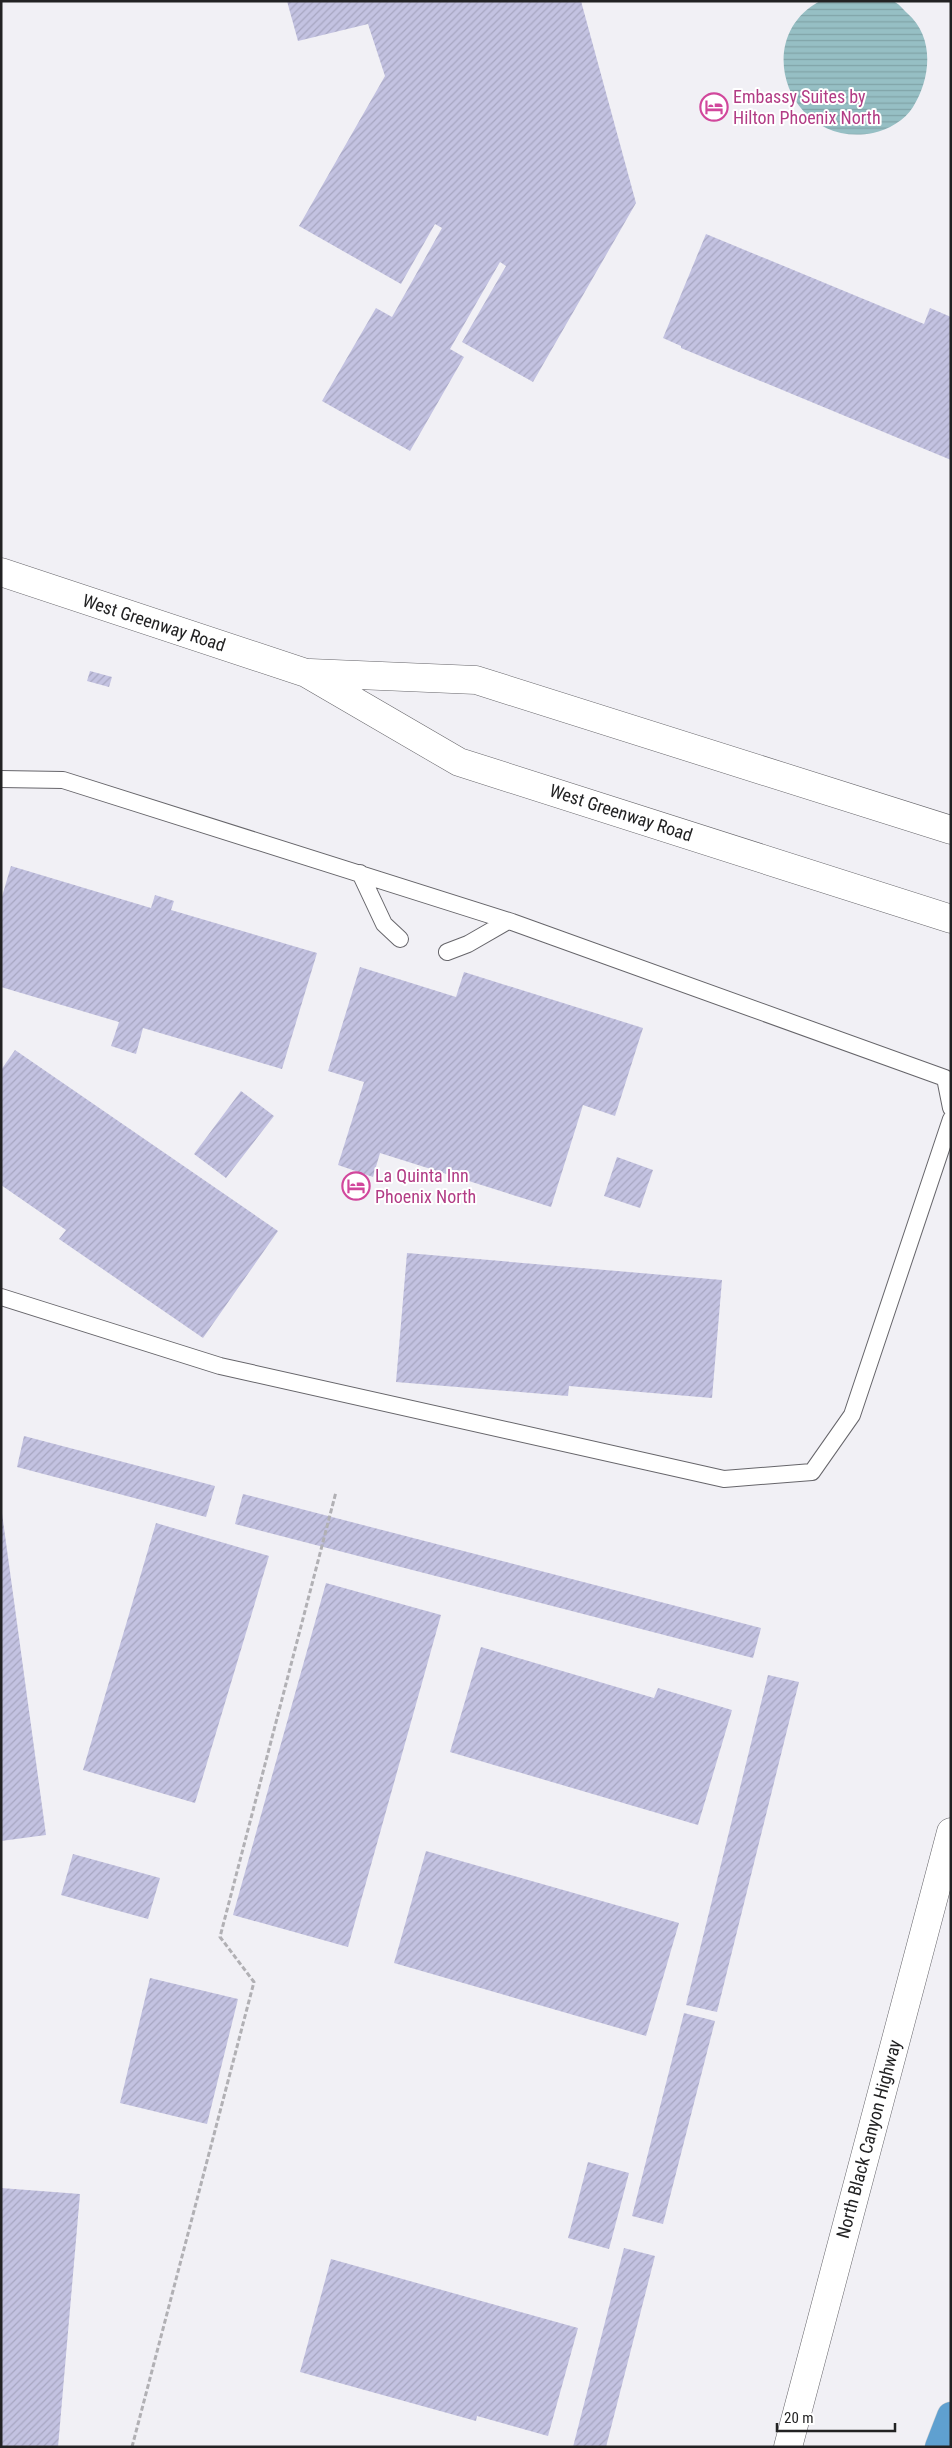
<svg xmlns="http://www.w3.org/2000/svg" width="952" height="2448" font-family="'Roboto Condensed',sans-serif">
<style>
.water{fill:url(#water-rules)}
.building{fill:url(#building-hatch)}
.lines{fill:none;stroke-linecap:round;stroke-linejoin:round}
.lane-casing{stroke:#66656a;stroke-width:18}
.secondary-casing{stroke:#66656a;stroke-width:29}
.highway-casing{stroke:#cececf;stroke-width:29}
.path{stroke:#b1b0b4;stroke-width:3;stroke-dasharray:5 2.5;stroke-linecap:butt}
.lane{stroke:#fff;stroke-width:16}
.secondary{stroke:#fff;stroke-width:28}
.highway{stroke:#5fa0d0;stroke-width:28}
.labels{text-anchor:middle;stroke-width:4;stroke-linejoin:round;paint-order:stroke}
.hotel-label{font-size:18px;fill:#b23c85;stroke:#fff;text-anchor:start}
.street-label{font-size:18px;fill:#222223;stroke:#fff}
</style>
<defs>
<pattern id="water-rules" width="6" height="5" patternUnits="userSpaceOnUse" patternTransform="scale(1.25)"><rect width="6" height="5" fill="#96bfc4"/><path d="M0 2.5h6" fill="none" stroke="#81a4a8"/></pattern>
<pattern id="building-hatch" width="6" height="6" patternUnits="userSpaceOnUse" patternTransform="scale(1.25)"><rect width="6" height="6" fill="#c3c2e1"/><path d="M-1 1l2-2M0 6l6-6M5 7l2-2" fill="none" stroke="#a7a6c1"/></pattern>
</defs>
<rect width="100%" height="100%" fill="#f1f0f5"/>
<path class="water" d="M820,1C838,1 878,0 893,1C898,3 903,9 907,13C935,37 931,78 913,107C905,120 888,130 873,133C790,149 749,39 820,1Z"/>
<path class="building" d="M287,1H581L636,203L533,382L462,342L506,266L500,262L450,349L464,357L410,451L322,401L376,308L392,317L442,228L435,224L401,284L299,226L385,76L368,24L298,41Z
M706,234L924,324L930,308L951,317V460L681,348V346L663,338Z
M90,671L112,677L109,687L87,681Z
M11,866L151,908L155,895L174,901L171,910L317,953L282,1069L143,1028L136,1054L111,1046L119,1022L1,987V900Z
M360,967L456,997L464,972L643,1028L615,1116L583,1105L551,1207L380,1153L373,1177L338,1165L364,1082L328,1071Z
M15,1050L278,1231L203,1338L59,1239L66,1230L1,1185V1070Z
M241,1091L274,1116L226,1178L194,1154Z
M617,1157L653,1170L640,1208L604,1196Z
M407,1253L722,1280L712,1398L569,1386L568,1396L396,1382Z
M24,1436L215,1486L206,1517L17,1467Z
M243,1494L761,1628L753,1658L235,1524Z
M1,1506L46,1835L1,1841Z
M156,1523L269,1556L195,1803L83,1770Z
M326,1583L441,1615L348,1947L233,1915Z
M481,1647L654,1698L658,1688L732,1710L698,1825L450,1752Z
M768,1675L799,1682L717,2012L686,2005Z
M426,1851L679,1923L646,2036L394,1963Z
M73,1854L160,1878L148,1919L61,1895Z
M150,1978L238,1999L207,2124L120,2103Z
M684,2013L715,2021L663,2224L632,2216Z
M588,2162L629,2173L609,2249L568,2238Z
M1,2188L80,2194L58,2447H1Z
M624,2248L655,2256L606,2447H573Z
M331,2259L578,2328L548,2436L477,2416L476,2421L300,2372Z"/>
<g class="lines">
<g class="lane-casing">
<path id="lane" d="M1,779L63,780L512,922L945,1078L951,1108
M360,873L384,924L400,939
M447,952L468,944L508,921
M1,1297L220,1366L724,1479L812,1472L852,1415L951,1119"/>
</g>
<g class="secondary-casing">
<path id="secondary" d="M1,572L306,673L459,762L951,919
M310,673L476,680L951,830
M788,2447L951,1832"/>
</g>
<g class="highway-casing">
<path id="highway" d="M939,2447L951,2416"/>
</g>
<path class="path" d="M132,2447L254,1982L220,1937L336,1492"/>
<use href="#lane" class="lane"/>
<use href="#secondary" class="secondary"/>
<use href="#highway" class="highway"/>
</g>
<defs>
<g id="hotel-ring" transform="scale(1.4375)"><circle r="9.5" fill="#fff" stroke="#d1479c" stroke-width="1.5"/><path d="M-6-4.5h1.5V1H6V5H4.5V3h-9V5H-6ZM-4 0a1.8 1.8 0 1 1 3.6 0ZM.5 0V-2.5h3Q6-2.5 6 0Z" fill="#d1479c"/></g>
</defs>
<g fill-rule="evenodd">
<use href="#hotel-ring" x="714" y="107"/>
<use href="#hotel-ring" x="356" y="1186"/>
</g>
<g class="labels">
<g class="hotel-label">
<text x="733" y="103">Embassy Suites by<tspan x="733" dy="21">Hilton Phoenix North</tspan></text>
<text x="375" y="1182">La Quinta Inn<tspan x="375" dy="21">Phoenix North</tspan></text>
</g>
<g class="street-label">
<text transform="translate(154 623) rotate(18)" y="6">West Greenway Road</text>
<text transform="translate(621 813) rotate(18)" y="6">West Greenway Road</text>
<text transform="translate(869 2139) rotate(-75)" y="6">North Black Canyon Highway</text>
</g>
</g>
<rect width="952" height="2448" fill="none" stroke="#222223" stroke-width="5"/>
<path d="M777 2423v8h118v-8" fill="none" stroke="#222223" stroke-width="2.5"/>
<text x="784" y="2423" font-size="15" fill="#222223" stroke="#ffffff" stroke-width="4" paint-order="stroke">20 m</text>
</svg>
